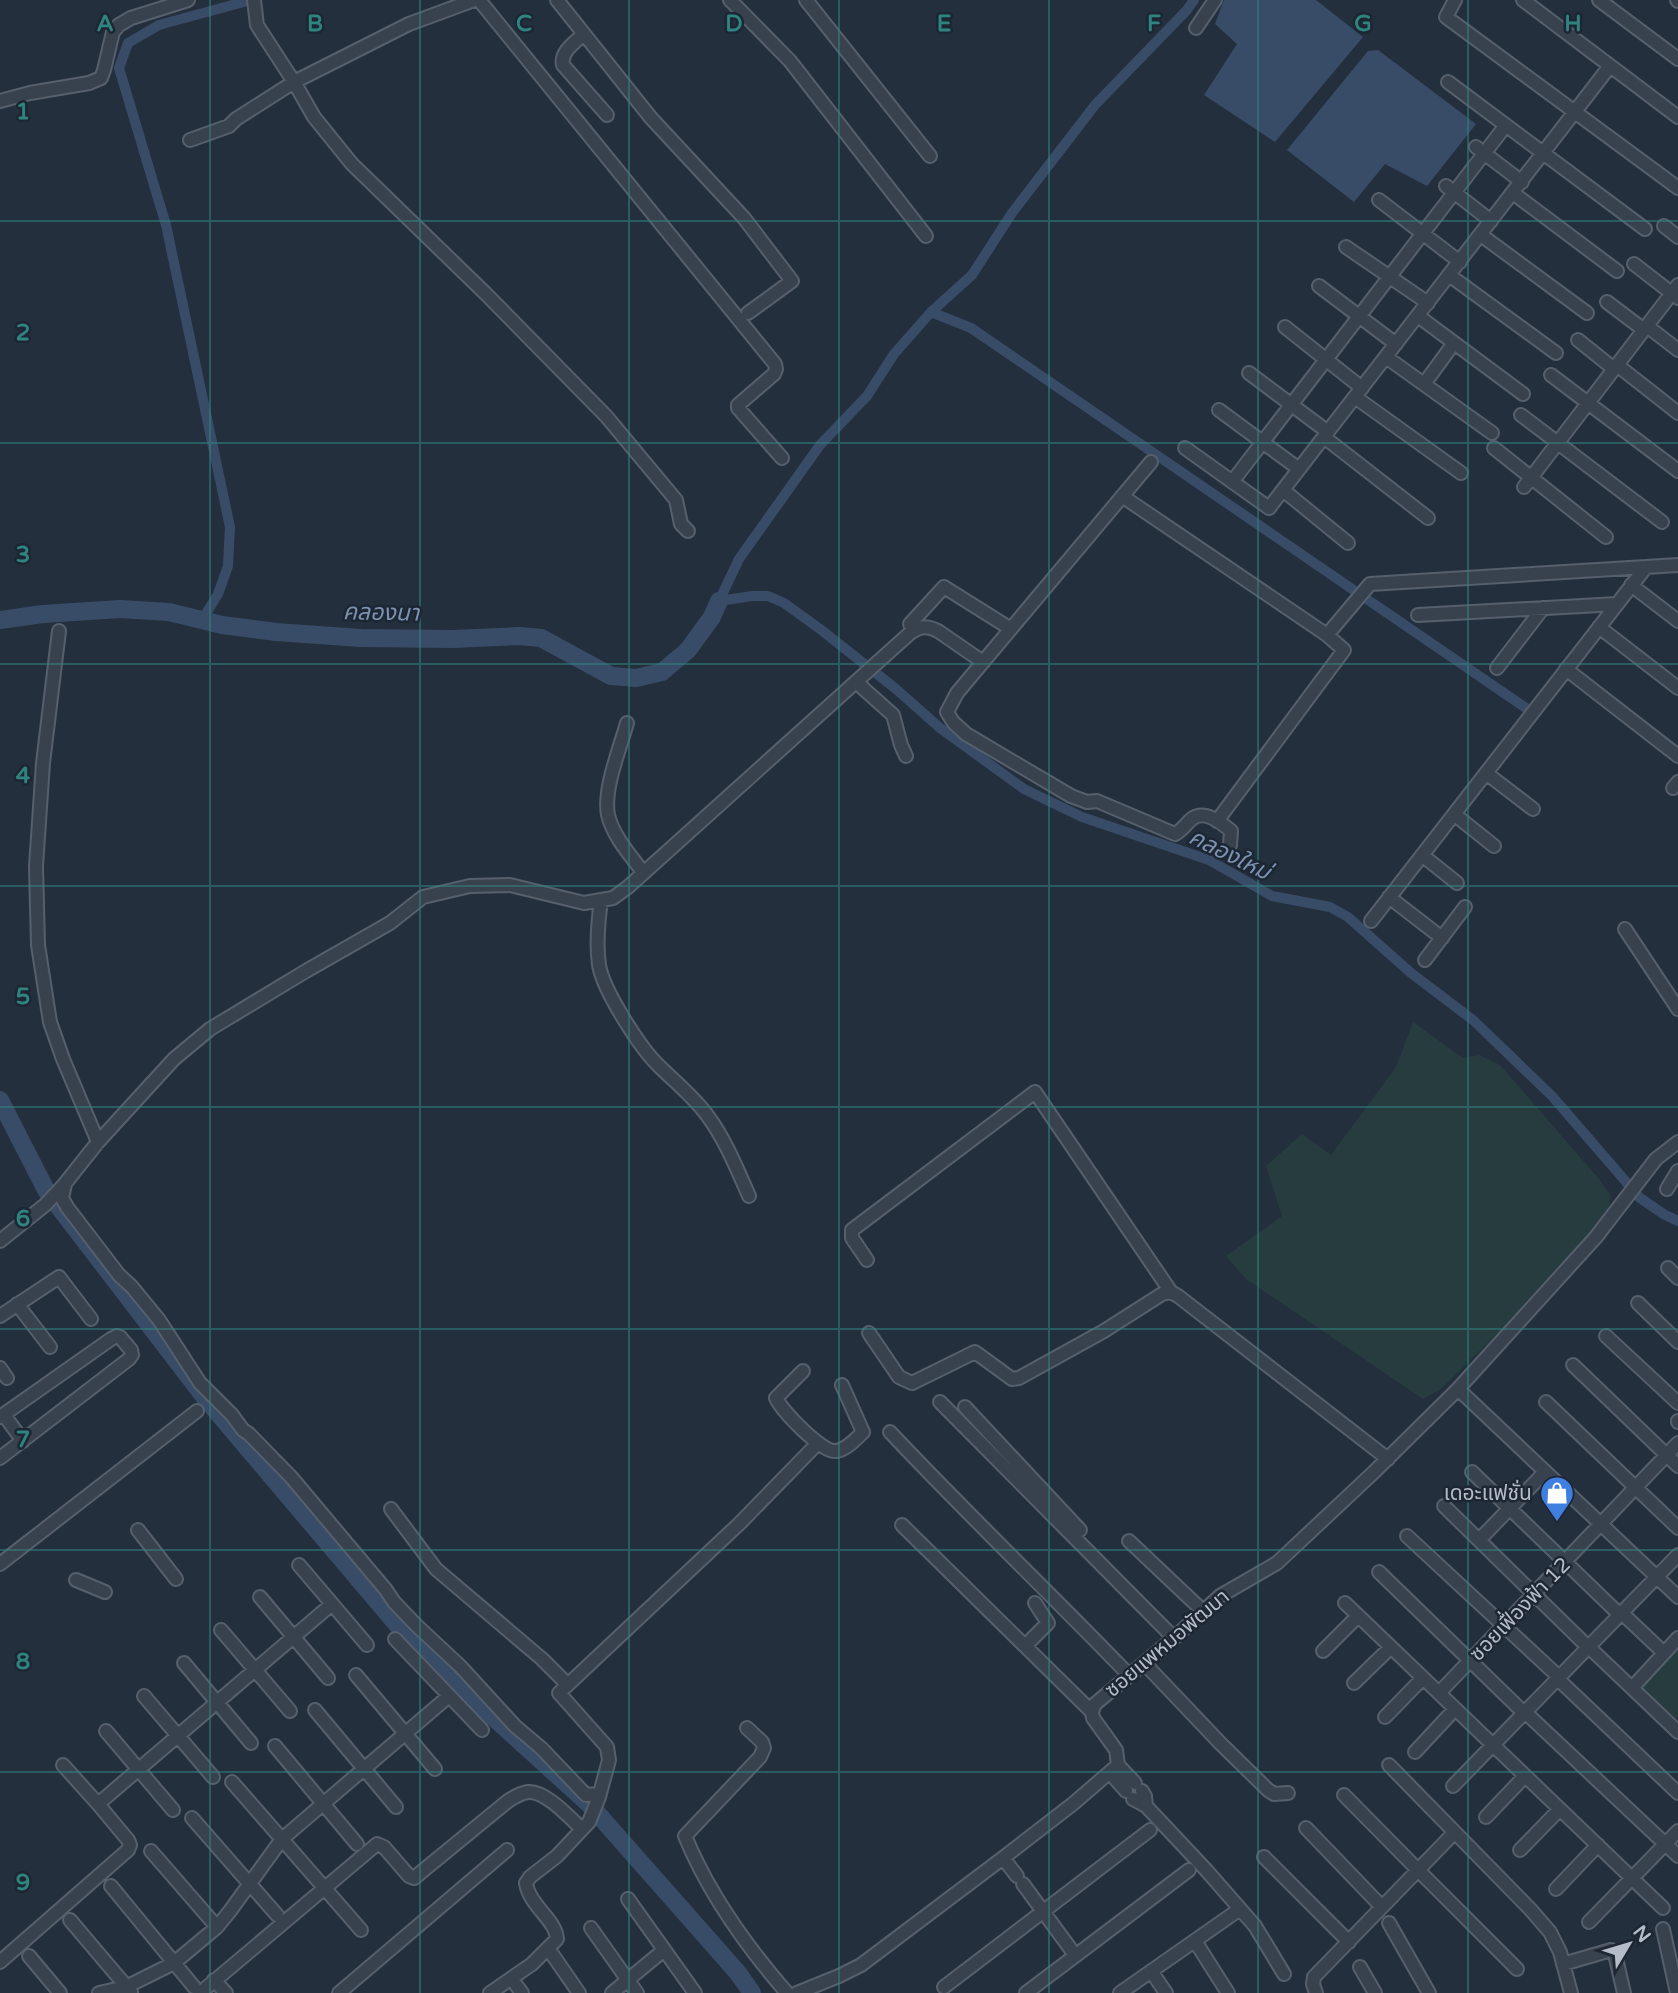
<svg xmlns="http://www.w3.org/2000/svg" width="1678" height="1993" font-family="'Varela Round','Noto Sans Thai',sans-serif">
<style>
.green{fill:#263c3f}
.water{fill:#394c67}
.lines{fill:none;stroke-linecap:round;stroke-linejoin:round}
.canal{stroke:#394c67;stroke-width:10}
.river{stroke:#394c67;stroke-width:18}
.minor-casing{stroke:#565f6c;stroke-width:16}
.minor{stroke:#38414e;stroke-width:12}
.grid{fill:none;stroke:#308480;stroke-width:2;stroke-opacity:0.55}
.labels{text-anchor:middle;stroke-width:5;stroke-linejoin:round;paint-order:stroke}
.poi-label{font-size:21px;fill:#b4bcc9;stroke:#1d2633;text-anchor:end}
.street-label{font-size:21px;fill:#b4bcc9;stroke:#1d2633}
.water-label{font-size:23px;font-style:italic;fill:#7c92b1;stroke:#1d2633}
.grid-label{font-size:23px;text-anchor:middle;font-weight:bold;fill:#308480;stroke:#1d2633;stroke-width:5;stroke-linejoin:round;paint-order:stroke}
</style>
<rect width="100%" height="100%" fill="#242f3e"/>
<path class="green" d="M1413,1022L1463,1058L1480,1055L1501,1066L1599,1179L1611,1196L1608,1212L1499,1332L1441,1389L1423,1399L1246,1279L1226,1256L1282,1216L1266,1166L1302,1134L1331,1155L1396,1067Z
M1678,1648V1717L1673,1722L1639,1689Z"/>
<path class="water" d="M1224,0H1316L1363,37L1275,142L1204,95L1237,44L1215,24Z
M1378,50L1476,124L1427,186L1385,164L1354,202L1287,150L1368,51Z"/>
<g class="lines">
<path class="canal" d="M1194,0L1187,10L1095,105L1012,213L972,275L931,312L894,354L867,396L820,445L739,559L719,601L752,596H768L784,603L820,629L896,689L940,728L1024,789L1082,817L1209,860L1272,896L1330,907L1348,917L1411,973L1473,1020L1552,1096L1640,1198L1665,1215L1678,1221
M931,312L971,328L1526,708
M202,620L218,594L228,566L230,527L166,225L119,68L128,43L159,25L251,0"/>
<path class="river" d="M0,620L43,614L120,609L169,612L222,625L276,632L361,638L452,639L520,636L541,638L611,676L636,678L662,672L688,650L712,617L719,601
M0,1100L46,1190L206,1399L416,1647L589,1804L738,1973L752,1993"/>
<g class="minor-casing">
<path id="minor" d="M254,0L257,25L294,82L409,24L474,0
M479,0L775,364L776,369L774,374L738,405V408L782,458
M557,0L651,118L744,218L792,281L748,313
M730,0L790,61L926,236
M806,0L930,156
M1455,0L1446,17L1678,188
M1523,0L1678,117
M1599,0L1678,59
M1677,0L1678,1
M1196,28L1215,0
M584,34C575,42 560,52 563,65L607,115
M1448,82L1645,229
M0,101L30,93L89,83L101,78L104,70L113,32L119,25L131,18L188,0
M190,140L229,126L236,119L294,82L314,117L352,164L486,294L606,416L676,500L681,524L688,531
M1476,147L1522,182
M1446,186L1491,221
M1513,193L1617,271
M1379,200L1460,262
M1664,226L1678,237
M1481,235L1587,313
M1346,247L1428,303
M1634,264L1678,298
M1449,275L1556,353
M1319,286L1396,344
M1607,302L1644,330
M1418,316L1523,394
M1647,326L1678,350
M1285,327L1362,388
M1578,340L1614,369
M1386,357L1492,433
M1617,365L1678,413
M1249,373L1328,432
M1551,375L1678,471
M1424,384L1454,343
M1355,397L1461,473
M1219,410L1299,469
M1521,415L1662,522
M1324,437L1428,518
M1185,448L1269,508L1610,66
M1494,448L1606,537
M1232,482L1506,125
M1524,487L1678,285
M1283,490L1348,543
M1122,496L1327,635L1344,650L1217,821
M1631,585L1678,621
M1418,615L1617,604
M910,624L944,587L1011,629
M1599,627L1678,688
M59,631L43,763L36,866L38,945L50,1022L63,1059L98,1142
M1327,635L1370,584L1678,565
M983,662L1151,462
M1497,668L1543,608
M1566,669L1678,756
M856,682L893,715L901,745L906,756
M627,723C620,748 603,790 608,815C613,836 630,855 643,872
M1486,773L1533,809
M1673,788L1678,782
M1454,814L1494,846
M1422,855L1457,883
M1389,897L1442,938
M601,901C598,922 596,944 599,965C603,990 640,1048 659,1066C675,1082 693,1096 707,1115C725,1139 737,1169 749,1196
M1371,921L1646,567
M1625,929L1678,1009
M1425,960L1465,907
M65,1184L62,1198L67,1207L119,1275L132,1287L159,1320L200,1383L232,1415L243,1430L249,1434L291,1477L386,1590L394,1602L416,1625L460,1666L515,1726L541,1748L586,1795L600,1794
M1667,1189L1678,1171
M0,1241L45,1205L63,1186L98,1142L174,1059L210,1029L306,971L390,923L423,897L470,886L510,885L584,903L613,898L628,887L909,634C920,626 926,625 938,631L983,662L957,693L947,712L953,722L966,734L1071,796L1087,802L1097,801L1175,834C1183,830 1186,823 1193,818C1205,810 1222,823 1231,831L1230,845
M867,1260L852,1238V1230L1035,1092L1171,1292
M1668,1268L1678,1278
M1638,1303L1678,1342
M17,1304L50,1347
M0,1316L59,1277L91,1319
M869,1333L899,1377L912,1383L975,1352L1012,1379L1019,1378L1104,1331L1162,1294L1171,1292L1178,1296L1388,1459
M1606,1336L1678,1403
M1573,1365L1678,1466
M0,1368L7,1378
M803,1371L776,1398C782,1411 822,1453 836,1451C846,1450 856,1439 863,1432L842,1385
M1458,1389L1678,1597
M940,1402L1174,1638
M1546,1402L1678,1528
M965,1407L1080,1530
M4,1415L23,1441
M0,1417L111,1339L117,1336L120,1337L131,1350L132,1355L129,1359L0,1458
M1678,1421V1422
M890,1432C968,1515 1050,1593 1129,1675
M1472,1472L1620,1615
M1444,1506L1588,1647
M391,1509L436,1569L542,1659L567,1684
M902,1525L1092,1712
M138,1530L176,1579
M1407,1536L1559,1677
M1479,1540L1545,1472
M1129,1541L1203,1611
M0,1564L197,1411
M299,1565L367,1645
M1379,1572L1524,1713
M76,1580L105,1592
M260,1597L328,1678
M1345,1603L1663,1908
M1626,1617L1664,1653
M221,1630L290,1711
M395,1639L482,1730
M1025,1646L1048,1623L1035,1603
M1323,1651L1358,1616
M1593,1651L1678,1732
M184,1663L251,1743
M1144,1663L1221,1744L1268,1790L1274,1794L1288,1793
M356,1675L435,1769
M1561,1682L1678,1793
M1354,1683L1391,1647
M1632,1688L1678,1638
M1439,1693L1678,1443
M144,1696L213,1777
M315,1710L396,1807
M1526,1713L1678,1856
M1385,1717L1423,1678
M747,1728L762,1742L764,1748L760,1757L685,1836C708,1892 747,1947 787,1993
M106,1731L173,1810
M275,1746L357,1844
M1415,1752L1455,1709
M63,1765L98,1804
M1118,1765L1135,1783
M1389,1765L1530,1909L1550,1932L1560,1952L1571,1993
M1110,1773L1126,1791
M232,1782L361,1930
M1453,1786L1678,1555
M1142,1791L1145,1796L1146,1806
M1344,1795L1418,1870L1517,1969
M1133,1799L1146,1806L1207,1871L1255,1926L1284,1974
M1486,1817L1525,1776
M192,1818L277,1915
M1306,1828L1382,1907
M1520,1850L1560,1809
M151,1851L217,1927
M1264,1857L1349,1942
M1003,1858L1017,1876
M1023,1884L1075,1955
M111,1886L194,1987
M1556,1889L1598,1845
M628,1899L695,1993
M70,1920L131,1992
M1589,1922L1678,1831
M1389,1923L1429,1993
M591,1928L637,1993
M1663,1929L1677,1993
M1195,1941L1228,1993
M552,1954L579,1993
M29,1956L60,1993
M0,1962L128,1850L130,1845L128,1840L98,1804L332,1604
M1563,1964L1611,1950L1615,1954L1624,1993
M1360,1967L1375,1993
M1151,1971L1166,1993
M214,1980L226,1993
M516,1985L522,1993
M944,1987L1150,1830
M99,1993L126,1987L174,1963L217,1927L230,1911L282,1839L449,1696
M200,1993L377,1844L384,1847L409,1876L414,1878L508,1801C514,1797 521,1793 528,1792C545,1790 570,1818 582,1829
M339,1993L507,1850
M490,1993L532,1964L557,1939C556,1920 529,1905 526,1883L530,1877L557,1856L589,1822L599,1797L609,1760L607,1747L559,1693L739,1524L818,1443
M612,1993L664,1950
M797,1993L839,1976L861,1965L1003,1858L1074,1803L1118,1765L1116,1750L1093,1718L1092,1712L1095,1704L1174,1638L1220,1596L1277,1563L1374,1472L1458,1389L1596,1237L1656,1159L1678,1142
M1026,1993L1189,1870
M1120,1993L1240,1909
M1316,1993L1313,1984L1314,1977L1454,1833"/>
</g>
<use href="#minor" class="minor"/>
</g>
<path class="grid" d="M210,0V1993M420,0V1993M629,0V1993M839,0V1993M1049,0V1993M1258,0V1993M1468,0V1993M0,221H1678M0,443H1678M0,664H1678M0,886H1678M0,1107H1678M0,1329H1678M0,1550H1678M0,1772H1678"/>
<defs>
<g id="shop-pin" transform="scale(1.75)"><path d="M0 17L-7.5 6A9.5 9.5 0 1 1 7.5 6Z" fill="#3f7fe0" stroke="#1d2633"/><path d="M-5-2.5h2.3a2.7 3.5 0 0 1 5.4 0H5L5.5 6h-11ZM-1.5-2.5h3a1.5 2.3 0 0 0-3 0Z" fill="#fff"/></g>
</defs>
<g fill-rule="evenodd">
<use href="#shop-pin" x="1557" y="1493"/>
</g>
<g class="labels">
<g class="poi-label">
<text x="1532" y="1500">เดอะแฟชั่น</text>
</g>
<g class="street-label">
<text transform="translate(1520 1609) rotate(-46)" y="7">ซอยเฟื่องฟ้า 12</text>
<text transform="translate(1167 1643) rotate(-40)" y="7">ซอยแพหมอพัฒนา</text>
</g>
<g class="water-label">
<text transform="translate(381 612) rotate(1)" y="8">คลองนา</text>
<text transform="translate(1230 854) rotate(26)" y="8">คลองใหม่</text>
</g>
</g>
<g class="grid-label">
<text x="105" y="31">A</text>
<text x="315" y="31">B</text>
<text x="524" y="31">C</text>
<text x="734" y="31">D</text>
<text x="944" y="31">E</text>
<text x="1154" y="31">F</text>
<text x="1363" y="31">G</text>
<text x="1573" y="31">H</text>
<text x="23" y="119">1</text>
<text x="23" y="340">2</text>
<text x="23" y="562">3</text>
<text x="23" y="783">4</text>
<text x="23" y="1004">5</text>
<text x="23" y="1226">6</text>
<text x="23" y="1447">7</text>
<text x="23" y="1669">8</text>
<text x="23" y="1890">9</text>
</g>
<g transform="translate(1629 1944) rotate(52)" stroke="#1d2633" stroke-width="5" paint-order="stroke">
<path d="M0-5L12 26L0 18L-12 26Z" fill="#b4bcc9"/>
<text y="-10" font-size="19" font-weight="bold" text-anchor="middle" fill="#b4bcc9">N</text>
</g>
</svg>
